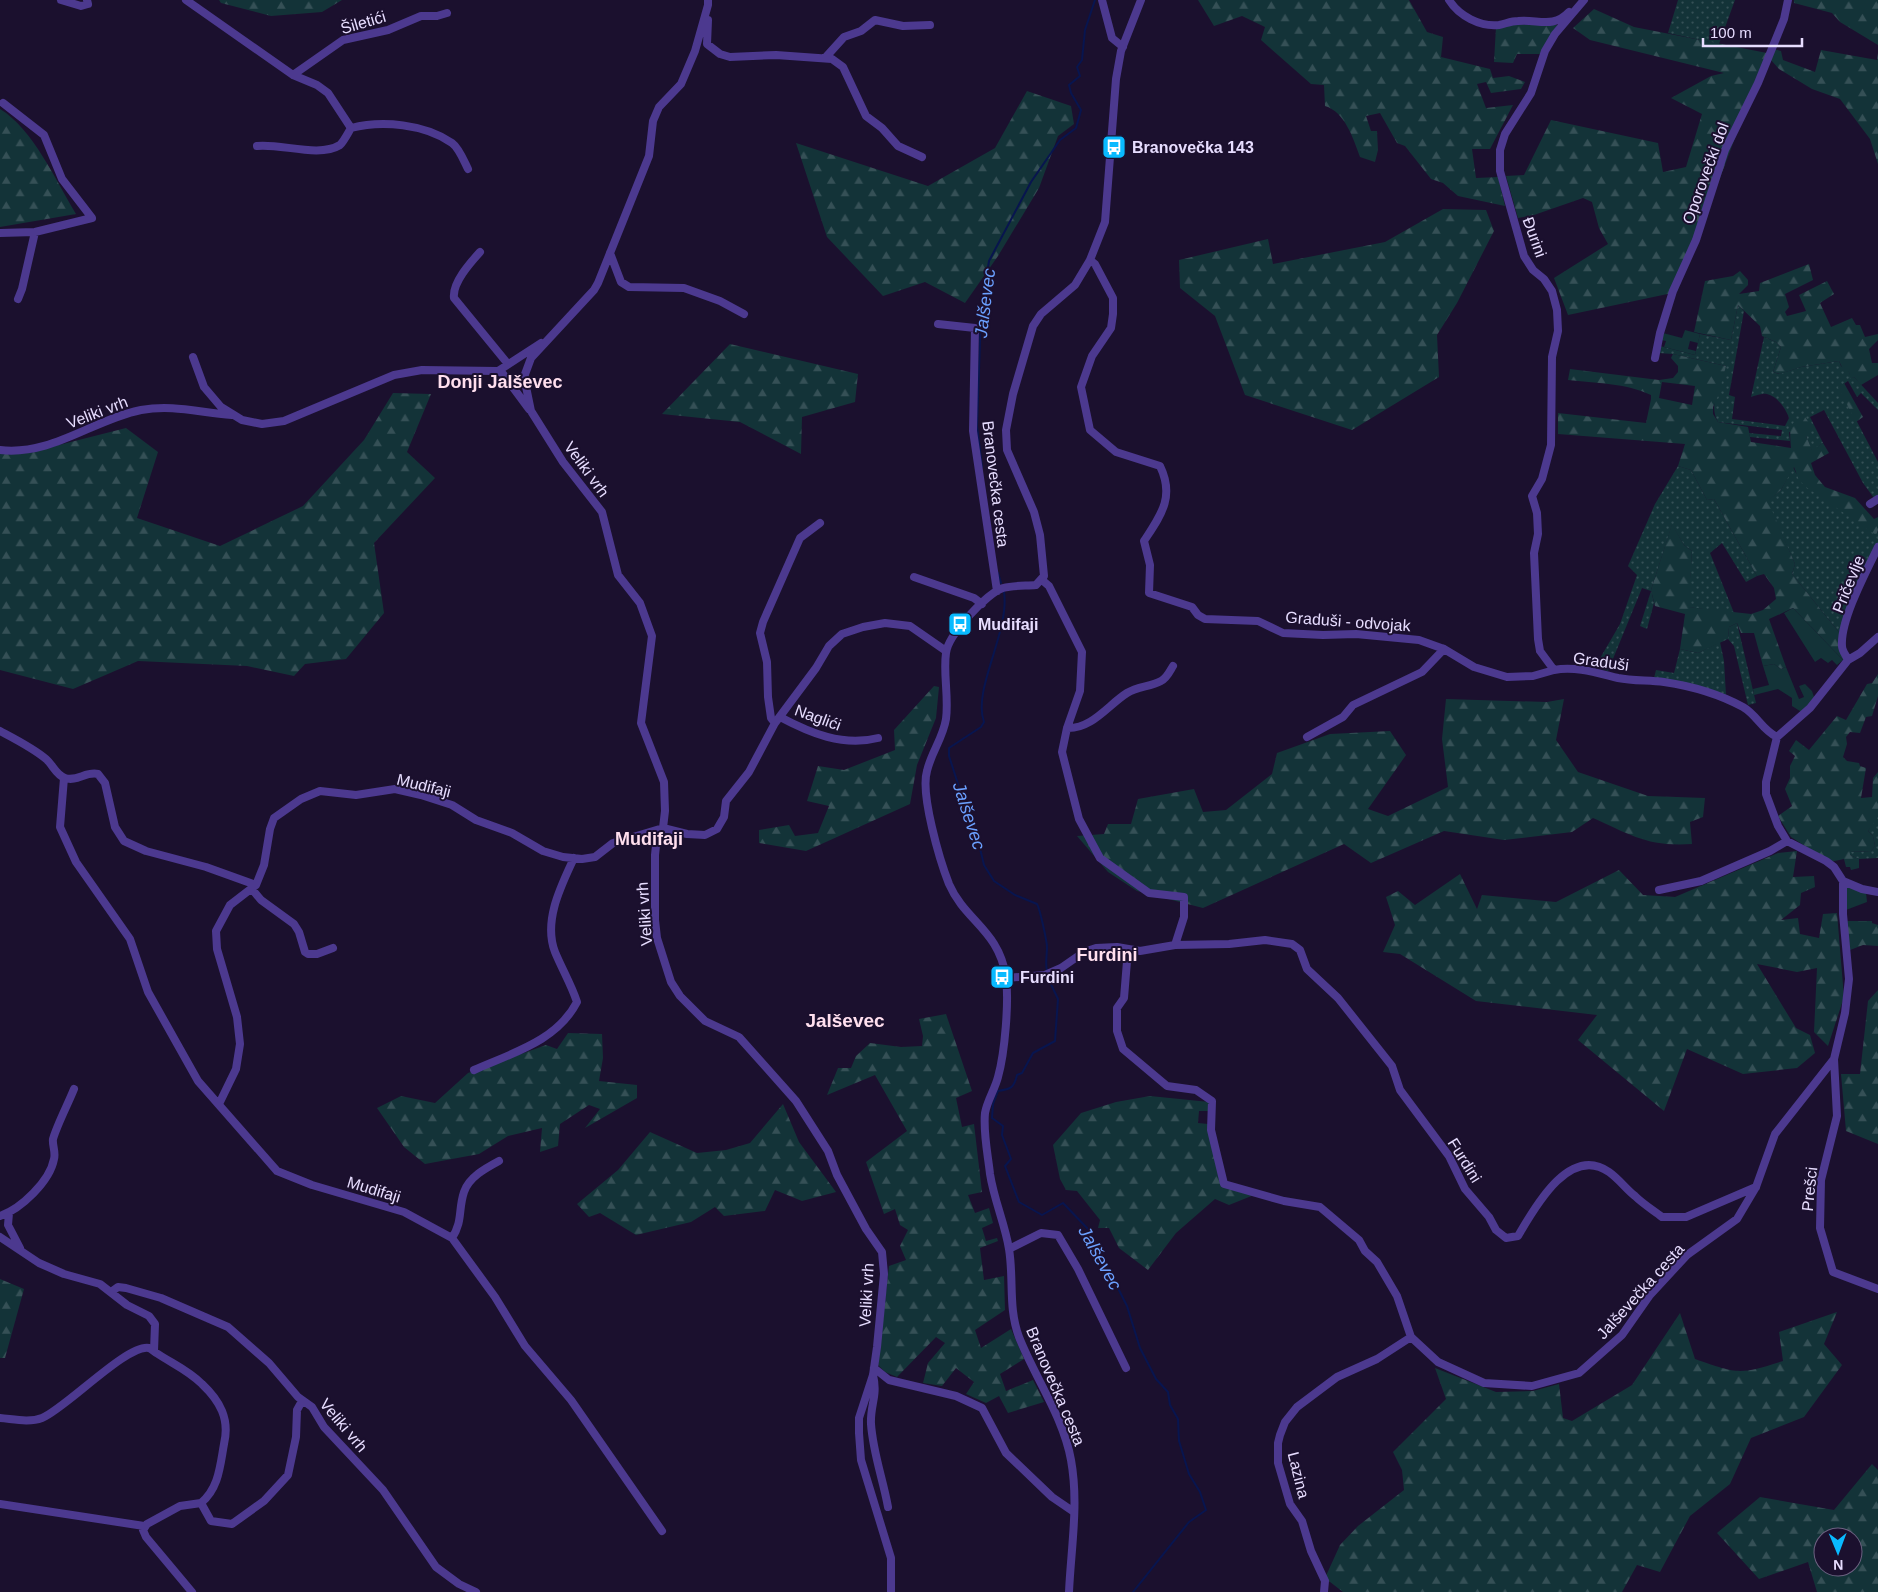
<svg xmlns="http://www.w3.org/2000/svg" width="1878" height="1592" font-family="Arial,sans-serif">
<style>
.grass{fill:url(#grass-dots)}
.forest{fill:url(#forest-firs);fill-rule:evenodd}
.green{fill:#133338}
.lines{fill:none;stroke-linecap:round;stroke-linejoin:round}
.stream{stroke:#08154f;stroke-width:2}
.street{stroke:#4c398f;stroke-width:8}
.labels{text-anchor:middle;stroke-width:4;stroke-linejoin:round;paint-order:stroke}
.street-label{font-size:16px;fill:#e7ddff;stroke:#1b102e}
.poi-label{font-size:16px;font-weight:bold;fill:#e7ddff;stroke:#1b102e;text-anchor:start}
.water-label{font-size:18px;font-style:italic;fill:#6ba0ff;stroke:#1b102e}
.neighbourhood-label{font-size:18px;font-weight:bold;fill:#ffdfee;stroke:#1b102e}
.quarter-label{font-size:19px;font-weight:bold;fill:#ffdfee;stroke:#1b102e}
</style>
<defs>
<pattern id="grass-dots" width="8" height="8" patternUnits="userSpaceOnUse" patternTransform="scale(1.25)"><rect width="8" height="8" fill="#133338"/><path d="M2 2h.1M6 6h.1" fill="none" stroke="#355056" stroke-width="1.8" stroke-linecap="round"/></pattern>
<pattern id="forest-firs" width="22" height="20" patternUnits="userSpaceOnUse" patternTransform="scale(1.25)"><rect width="22" height="20" fill="#133338"/><path d="M5 1l3.5 6h-7zM16 11l3.5 6h-7z" fill="#355056"/></pattern>
</defs>
<rect width="100%" height="100%" fill="#1b102e"/>
<path class="grass" d="M1678,0H1735L1719,44L1668,33Z
M1738,305L1744,311L1729,395L1735,397L1732,419L1785,426L1789,418C1786,409 1777,396 1767,394C1762,393 1755,396 1751,397L1764,337L1776,342L1781,347L1773,372L1779,374L1801,367L1839,361L1841,366L1849,372L1851,378L1854,377L1878,403V410L1861,393L1857,397L1848,381L1839,387L1878,462V496L1874,498L1863,483L1824,410L1810,417L1823,443L1812,451L1806,436L1789,432L1790,441L1750,437L1749,433L1781,436L1782,430L1718,422C1708,405 1720,384 1726,366L1673,354L1658,353L1660,346L1695,355L1700,334L1731,340Z
M1678,466L1691,470L1707,500L1714,499L1757,576L1746,582L1722,543L1710,553L1734,613L1688,607L1692,551L1684,545L1672,525L1651,590L1654,603L1647,629L1640,626L1651,591L1642,588L1608,671L1595,667L1620,624L1637,575L1628,566L1655,504Z
M1793,467L1796,473L1877,533L1878,530V543L1842,636L1792,574L1795,564L1767,501L1781,490Z
M1737,623L1756,703L1748,705L1734,646L1728,639L1729,627Z
M1720,642L1724,661L1726,695L1654,678L1656,670L1674,673L1680,649L1698,653Z
M1876,817H1878V858L1859,859L1850,855V852L1871,851L1875,846L1873,836L1868,831Z"/>
<path class="forest" d="M219,0H342L322,12L271,16L221,3Z
M1198,0H1409L1427,32L1443,37L1441,57L1490,69L1493,78L1509,76L1525,82L1521,89L1491,93L1486,82L1477,84L1486,108L1513,105L1490,149H1472L1476,178L1498,177L1505,206L1458,196L1443,183L1431,179L1405,146L1397,143L1380,113L1366,116L1371,131H1377L1378,150L1375,162L1360,157C1353,138 1345,112 1325,106L1324,85L1311,84L1261,40L1265,27L1242,16L1214,26Z
M1794,0H1878V45L1840,22L1832,13L1794,3Z
M1594,9L1634,27L1767,53L1677,292L1568,315L1554,278L1608,244L1599,228L1592,202L1583,198L1534,215L1518,218L1506,176L1524,175L1551,120L1658,143L1663,172L1686,167L1702,114L1671,98L1711,76L1724,73L1590,40L1573,28Z
M1512,24L1558,25L1541,54H1517L1513,63L1494,62L1496,27Z
M1774,49L1781,51L1783,60L1815,72L1821,50L1877,60L1878,53V164L1870,139L1840,99L1812,89L1779,69L1771,60Z
M1027,91L1071,106L1074,124L1058,136L1039,188L998,256L965,303L925,282L883,296L827,237L796,143L928,186L995,148Z
M0,109C33,129 56,181 76,214L0,227Z
M1443,209L1486,210L1494,231L1457,303L1437,335L1439,377L1352,430L1245,395L1215,316L1180,288L1179,260L1268,239L1273,264L1385,242Z
M1809,264L1813,280L1785,294L1789,307L1785,312L1787,316L1806,311L1799,295L1827,281L1834,294L1820,303L1831,327L1852,318L1856,325H1860L1865,337L1878,334V340L1869,349L1872,363H1878V375L1861,385L1854,377L1850,379L1849,372L1844,371L1839,361L1801,367L1780,374L1773,372L1781,347L1776,342L1762,336L1760,326L1738,305L1731,340L1694,332L1705,281L1733,276L1740,271L1748,280V285L1739,294L1759,291L1760,283Z
M730,344L858,374L855,402L802,417L801,454L740,422L662,414Z
M1673,354L1726,366L1718,396L1713,407V414L1718,422L1748,427L1751,442L1791,448C1790,434 1787,420 1805,417L1809,423L1811,433L1806,436L1812,450L1823,443L1829,453L1811,463L1815,475L1825,487L1855,498L1874,519L1878,517V530L1876,535L1806,487L1799,480L1794,467L1781,490L1768,501L1795,564L1792,574L1842,636L1845,658L1843,660L1793,608L1769,619L1786,667L1781,669L1774,664L1763,666L1754,633H1741L1737,623L1729,627L1728,639L1698,653L1680,649L1685,614L1655,606L1651,590L1672,524L1684,545L1692,551L1689,607L1751,614L1763,610L1776,599L1774,588L1764,574L1757,576L1714,499L1707,500L1691,470L1678,466L1685,444L1558,434V413L1646,423L1651,399V395C1626,383 1595,383 1568,380L1570,369L1659,380L1673,378L1678,372V366L1671,358ZM1662,382L1695,386L1692,405L1659,398Z
M1844,383L1863,417L1856,422L1838,387Z
M393,393L431,394L407,452L435,478L374,543L384,613L346,659L305,664L294,676L247,666L138,661L73,689L0,670V450L55,446L126,428L158,452L137,518L220,546L303,506L364,440Z
M1878,674V696L1872,716L1866,717L1860,733L1850,732L1846,737L1847,744L1843,757L1847,761L1859,763L1860,766L1866,768L1861,798L1872,797L1873,778L1878,772V817L1868,831L1873,836L1875,846L1871,851L1850,852V855L1859,859V868L1851,870L1850,867H1846L1844,859L1830,862L1791,837L1778,816L1792,806L1785,789L1790,778V766L1795,756L1789,751L1796,740L1809,750L1837,716L1846,720L1867,684L1872,683Z
M934,686L939,687L936,718L917,765L910,804L806,851L759,843V830L789,825L795,836L818,833L829,806L807,801L818,766L844,770L895,750L894,730Z
M1446,699L1547,702L1564,699L1556,740L1578,772L1648,796L1705,798L1703,817L1690,822L1692,844C1648,847 1631,835 1593,818L1572,832L1504,840L1444,831L1371,863L1344,844L1203,908L1137,891L1108,872L1077,836L1104,834L1108,824H1131L1138,799L1194,789L1203,812L1226,810L1272,774L1277,753L1330,734L1390,731L1406,755L1368,809L1388,816L1448,787L1442,739Z
M1797,851L1793,877L1814,876L1815,887L1801,893L1800,905L1781,920L1798,918L1800,934L1819,938L1823,914L1837,913L1844,997L1828,1046L1814,1032L1817,968L1797,972L1757,964L1796,1028L1810,1035L1815,1053L1797,1068L1743,1074L1687,1049L1664,1111L1578,1040L1597,1015L1476,1001L1400,954L1383,952L1395,925L1386,897L1398,891L1415,905L1460,874L1477,909L1482,895L1556,902L1619,870L1643,895L1675,897L1778,853Z
M1846,921H1872V923L1878,925V946L1863,945L1850,950Z
M1878,990V1144L1846,1131L1841,1074H1860L1868,1001Z
M946,1014L972,1091L956,1098L962,1127L974,1124L982,1192L968,1195L975,1213L989,1208L993,1223L982,1228L986,1241L997,1238L998,1241L980,1248L984,1280L1004,1276L1005,1310L975,1330L981,1348L1011,1329L1024,1359L1000,1374L1006,1391L1033,1380L1044,1402L1008,1413L999,1396L986,1403L966,1394L974,1382L956,1368L942,1386L923,1383L928,1363L945,1343L936,1337L897,1377L885,1372L878,1365L889,1266L906,1260L900,1246L908,1230L900,1225L895,1209L884,1214L866,1162L907,1131L875,1075L827,1095L838,1068H851L856,1056L870,1043L901,1047L922,1046L923,1036L919,1019Z
M568,1033L602,1034L603,1058L599,1081L637,1085V1098L585,1128L600,1109L589,1105L560,1124L558,1146L540,1152L542,1128L508,1136L479,1154L425,1164L404,1147L377,1108L401,1096L435,1103L468,1073L546,1045L557,1049Z
M1150,1096L1209,1102V1111H1199L1198,1123L1208,1124L1223,1186L1254,1195L1229,1205L1215,1199L1176,1233L1148,1270L1119,1248L1109,1228H1098L1100,1220L1077,1191L1066,1190L1060,1179L1053,1145L1081,1113L1116,1102Z
M783,1104L799,1142L836,1192L802,1201L775,1190L765,1211L724,1216L715,1207L691,1222L636,1235L600,1213L589,1217L577,1204L618,1170L650,1132L697,1153L726,1150L750,1143Z
M0,1279L24,1289L5,1358H0Z
M1837,1312L1824,1344L1842,1365L1804,1417L1751,1438L1730,1484L1690,1516L1660,1572L1637,1565L1622,1592H1343L1325,1578L1340,1545L1358,1526L1404,1490L1402,1470L1393,1452L1446,1399L1435,1368L1496,1392L1533,1391L1559,1384L1563,1418L1572,1421L1632,1385L1680,1313L1695,1359C1738,1374 1739,1375 1783,1361L1779,1332Z
M1872,1464L1878,1470V1592H1817L1808,1562L1759,1579L1717,1533L1760,1497L1834,1510ZM1823,1537H1853V1567H1823Z"/>
<path class="green" d="M1685,330L1700,334L1698,343L1690,341L1688,349L1696,351L1695,355L1664,347L1666,341L1661,340L1663,333L1682,338Z
M1793,608L1843,660L1837,665L1832,660L1828,663L1821,658L1815,662L1784,613Z
M1774,664L1781,669L1786,667L1799,699L1804,697L1799,686L1805,684L1812,691L1814,697L1803,713L1792,706V698L1778,689L1754,695L1753,689L1769,685L1763,666Z
M1846,885L1866,892L1867,902L1846,910Z"/>
<g class="lines">
<path class="stream" d="M982,467L977,426L981,313L989,261L1031,182L1060,140L1076,128L1081,110L1071,93L1069,85L1080,76L1077,67L1082,60L1085,30L1095,0
M998,573L1001,583
M1004,592C1010,632 972,690 984,722L981,727L949,748V756L958,784L959,797L971,829L977,836L984,865L994,881L1015,895L1037,904C1040,909 1047,942 1047,947C1047,956 1045,963 1047,971
M1048,978L1058,999L1055,1041L1033,1053L1022,1073L1017,1075C1014,1088 1011,1089 998,1091L993,1104L992,1118L1003,1126L1002,1135L1011,1159L1005,1166L1019,1202L1042,1215L1063,1203L1088,1229L1127,1306L1140,1348L1156,1379L1168,1392L1170,1405L1178,1419L1179,1441L1189,1474L1200,1492L1206,1510L1189,1522L1133,1592"/>
<path class="street" d="M61,0L81,6L88,4L87,0
M186,0L293,75L317,85L328,93L351,128C382,120 425,124 452,143C459,148 464,161 468,169
M708,0V5L695,51L681,84L659,107L653,121L649,156L598,283L594,290L531,358L524,377L531,411L563,462L602,512L618,575L640,603L652,636L641,723L664,782L665,811L663,828L657,836L655,855V920L657,938L671,982L680,996L705,1021L739,1037L796,1101L828,1151L837,1175L866,1229L882,1252L884,1274L877,1347L873,1375L859,1418V1433L861,1460L891,1558V1592
M1102,0L1112,38L1123,47
M1449,0C1459,16 1480,27 1499,25C1505,24 1511,21 1518,21C1538,19 1553,29 1569,12
M1584,0L1555,34L1545,51L1531,93L1505,134L1500,150V171L1524,256L1533,270L1544,279L1552,291L1557,310L1558,331L1552,357L1551,445L1542,479L1532,496L1537,513L1538,534L1534,553L1538,639L1540,651L1554,670C1576,666 1597,673 1618,678C1633,681 1649,680 1664,682C1691,686 1719,694 1743,707C1757,715 1762,730 1777,737
M708,20L707,44L720,54L730,57L776,55L832,59L843,67L866,116L882,128L898,146L922,157
M825,58L844,37L861,31L875,20L903,26L930,25
M293,75L343,40L388,30L421,16H437L447,13
M257,146C280,143 319,158 340,145C344,141 348,133 351,128
M0,233L35,232L92,218L62,179L44,135L3,103
M480,252C470,263 452,283 454,298L508,364
M610,253L621,282L629,287L684,288L720,301L744,314
M1090,260L1095,264L1113,298V314L1111,328L1092,356L1081,387L1090,430L1116,452L1160,466C1175,497 1161,515 1144,541L1150,565L1149,593L1192,607L1198,615L1205,619L1258,621L1283,633L1323,635L1356,634L1419,640L1444,649L1474,667L1507,677L1533,676L1554,670
M18,299L22,289L35,232
M938,324L975,328L973,431L997,591
M193,357L204,387L221,407L242,420L262,424L284,421L394,375L422,370L498,371L541,343
M1655,358L1660,333L1673,291L1696,240L1725,150L1758,83L1784,19L1788,0
M498,371L503,374L529,409
M0,450C52,456 92,420 141,410C174,404 200,413 232,415
M1870,504L1878,499
M914,577L974,598L982,604
M1042,580L1049,586L1082,652L1080,691L1067,728L1062,752L1079,819L1100,858L1149,893L1184,897V917L1175,945
M1878,637L1860,653L1848,660L1810,708L1777,737L1766,782V794L1778,826L1787,841L1826,861L1834,867L1843,881V914L1849,979L1845,1013L1834,1059L1837,1116L1821,1180L1820,1228L1833,1272L1878,1289
M1848,660C1846,655 1842,651 1842,646C1840,620 1867,570 1878,547
M780,717C810,733 843,747 878,738
M775,723L771,718L768,697L767,662L760,633L763,622L800,538L820,523
M1067,728C1092,729 1108,705 1127,693C1138,686 1150,687 1161,681C1167,678 1170,671 1173,666
M0,731C15,739 33,748 46,759C53,765 56,775 65,778C77,782 86,771 98,774L105,783L115,827L124,841L146,851L206,867L256,885
M1307,737L1343,717L1353,705L1422,672L1444,649
M64,778L60,827L76,862L130,939L148,992L198,1081L277,1171L312,1185L404,1212L452,1238C463,1221 458,1210 464,1192C469,1177 486,1168 499,1161
M1843,881L1862,889L1878,892
M251,888L261,900L294,924L299,932L305,952L308,954H317L333,948
M1659,890L1701,881L1770,851L1787,841
M1128,949L1124,998L1117,1008V1031L1123,1049L1167,1086L1196,1090L1212,1101L1211,1130L1224,1184L1284,1201L1320,1207L1359,1240L1365,1251L1377,1262L1397,1296L1411,1337L1438,1362L1484,1383L1532,1386L1579,1373L1622,1335L1650,1295L1687,1255L1737,1219L1756,1187L1775,1134L1834,1059
M1006,978L1045,975L1061,968L1084,952L1096,948L1117,947L1140,951L1175,945L1229,944L1265,940L1292,944L1300,950L1307,969L1338,998L1392,1066L1400,1090L1449,1156L1465,1189L1489,1217L1496,1230L1506,1238L1518,1236C1534,1209 1569,1144 1609,1172C1619,1179 1626,1189 1635,1196C1643,1204 1653,1210 1662,1217H1686L1756,1187
M474,1070C512,1053 557,1041 577,1002C571,984 562,969 555,952C543,921 561,886 574,858
M219,1104L236,1069L240,1044L237,1017L217,949L216,931L230,905L256,885L264,865L270,829L274,818L301,799L320,791L356,795L395,789L421,795L452,805L476,820L512,833L543,851L563,857L582,859L595,857L613,843L663,828L687,834L705,835L717,829L724,817L726,801L749,772L775,723L816,668L829,646L842,634L863,627L885,623L910,626L946,651
M9,1213L8,1225L20,1248
M0,1216C21,1209 50,1181 54,1159C56,1152 52,1145 53,1139C57,1125 68,1104 74,1089
M0,1237L39,1263L64,1274L100,1284L127,1305L149,1316L155,1324L154,1351
M452,1238L495,1297L525,1346L571,1400L662,1531
M1009,1249L1041,1233L1058,1235L1078,1269L1126,1368
M111,1292L118,1287L126,1288L161,1298L228,1327L269,1363L298,1397L312,1407L324,1427L383,1490L436,1567L459,1584L476,1592
M874,1368L889,1380L956,1396L982,1408L1006,1453L1052,1497L1074,1512
M873,1375C878,1396 870,1405 871,1424C873,1453 883,1479 888,1507
M0,1418C13,1419 29,1423 42,1418C65,1409 128,1343 149,1348C152,1349 155,1353 158,1354C173,1364 188,1370 202,1384C220,1401 230,1419 224,1444C220,1466 219,1488 201,1503L180,1506L147,1524L143,1530L146,1537L192,1592
M201,1503L211,1521L232,1524L264,1501L288,1475L296,1437L297,1410L302,1401
M0,1504L144,1526
M1069,1592C1071,1548 1079,1504 1071,1460C1063,1416 1035,1378 1019,1337C1008,1308 1014,1279 1009,1249C1005,1224 994,1200 990,1174C988,1155 983,1133 985,1113C987,1101 995,1089 998,1077C1005,1052 1009,1002 1006,977C999,930 965,921 949,884C940,861 920,794 927,771C931,753 943,738 946,719C949,697 943,674 946,653C948,635 987,593 1003,588C1014,585 1026,586 1036,585L1044,576L1040,535L1034,512L1007,450L1006,430L1013,394L1033,326L1041,314L1075,285L1090,260L1105,222L1116,79L1121,51L1141,0
M1324,1592L1325,1581L1311,1551L1302,1521L1290,1504L1278,1463V1443L1280,1435L1285,1422L1297,1407L1337,1377L1377,1359L1411,1337"/>
</g>
<defs>
<g id="bus-square" transform="scale(1.25)"><rect x="-9" y="-9" width="18" height="18" rx="4" fill="#09baff" stroke="#1b102e"/><path d="M-5-6H5V4H4V6H2V4H-2V6H-4V4H-5ZM-3.5-4V0h7V-4ZM-3.5 1.2v1.5H-2V1.2ZM2 1.2v1.5H3.5V1.2Z" fill="#fff"/></g>
</defs>
<g fill-rule="evenodd">
<use href="#bus-square" x="1114" y="147"/>
<use href="#bus-square" x="960" y="624"/>
<use href="#bus-square" x="1002" y="977"/>
</g>
<g class="labels">
<g class="street-label">
<text transform="translate(363 22) rotate(-16)" y="6">Šiletići</text>
<text transform="translate(1705 173) rotate(-70)" y="6">Oporovečki dol</text>
<text transform="translate(1535 237) rotate(70)" y="6">Đurini</text>
<text transform="translate(97 412) rotate(-21)" y="6">Veliki vrh</text>
<text transform="translate(587 469) rotate(54)" y="6">Veliki vrh</text>
<text transform="translate(996 484) rotate(83)" y="6">Branovečka cesta</text>
<text transform="translate(1848 584) rotate(-68)" y="6">Pričevlje</text>
<text transform="translate(1348 621) rotate(4)" y="6">Graduši - odvojak</text>
<text transform="translate(1601 661) rotate(8)" y="6">Graduši</text>
<text transform="translate(818 717) rotate(20)" y="6">Naglići</text>
<text transform="translate(424 785) rotate(14)" y="6">Mudifaji</text>
<text transform="translate(644 914) rotate(-94)" y="6">Veliki vrh</text>
<text transform="translate(1465 1160) rotate(58)" y="6">Furdini</text>
<text transform="translate(374 1189) rotate(17)" y="6">Mudifaji</text>
<text transform="translate(1809 1189) rotate(-84)" y="6">Prešci</text>
<text transform="translate(1640 1291) rotate(-48)" y="6">Jalševečka cesta</text>
<text transform="translate(866 1295) rotate(-87)" y="6">Veliki vrh</text>
<text transform="translate(1056 1386) rotate(67)" y="6">Branovečka cesta</text>
<text transform="translate(344 1425) rotate(50)" y="6">Veliki vrh</text>
<text transform="translate(1299 1475) rotate(76)" y="6">Lazina</text>
</g>
<g class="poi-label">
<text x="1132" y="153">Branovečka 143</text>
<text x="978" y="630">Mudifaji</text>
<text x="1020" y="983">Furdini</text>
</g>
<g class="water-label">
<text transform="translate(985 303) rotate(-83)" y="6">Jalševec</text>
<text transform="translate(969 816) rotate(72)" y="6">Jalševec</text>
<text transform="translate(1100 1258) rotate(61)" y="6">Jalševec</text>
</g>
<g class="neighbourhood-label">
<text x="500" y="388">Donji Jalševec</text>
<text x="649" y="845">Mudifaji</text>
<text x="1107" y="961">Furdini</text>
</g>
<g class="quarter-label">
<text x="845" y="1027">Jalševec</text>
</g>
</g>
<g transform="translate(1838 1552) rotate(179)"><circle r="24" fill="#1b102e" stroke="#6d6282"/>
<path d="M0-4L9 19L0 12L-9 19Z" fill="#09baff"/>
<text y="-8" font-size="14" font-weight="bold" text-anchor="middle" fill="#e7ddff">N</text>
</g>
<path d="M1703 38v8h99v-8" fill="none" stroke="#e7ddff" stroke-width="2.5"/>
<text x="1710" y="38" font-size="15" fill="#e7ddff" stroke="#1b102e" stroke-width="4" paint-order="stroke">100 m</text>
</svg>
